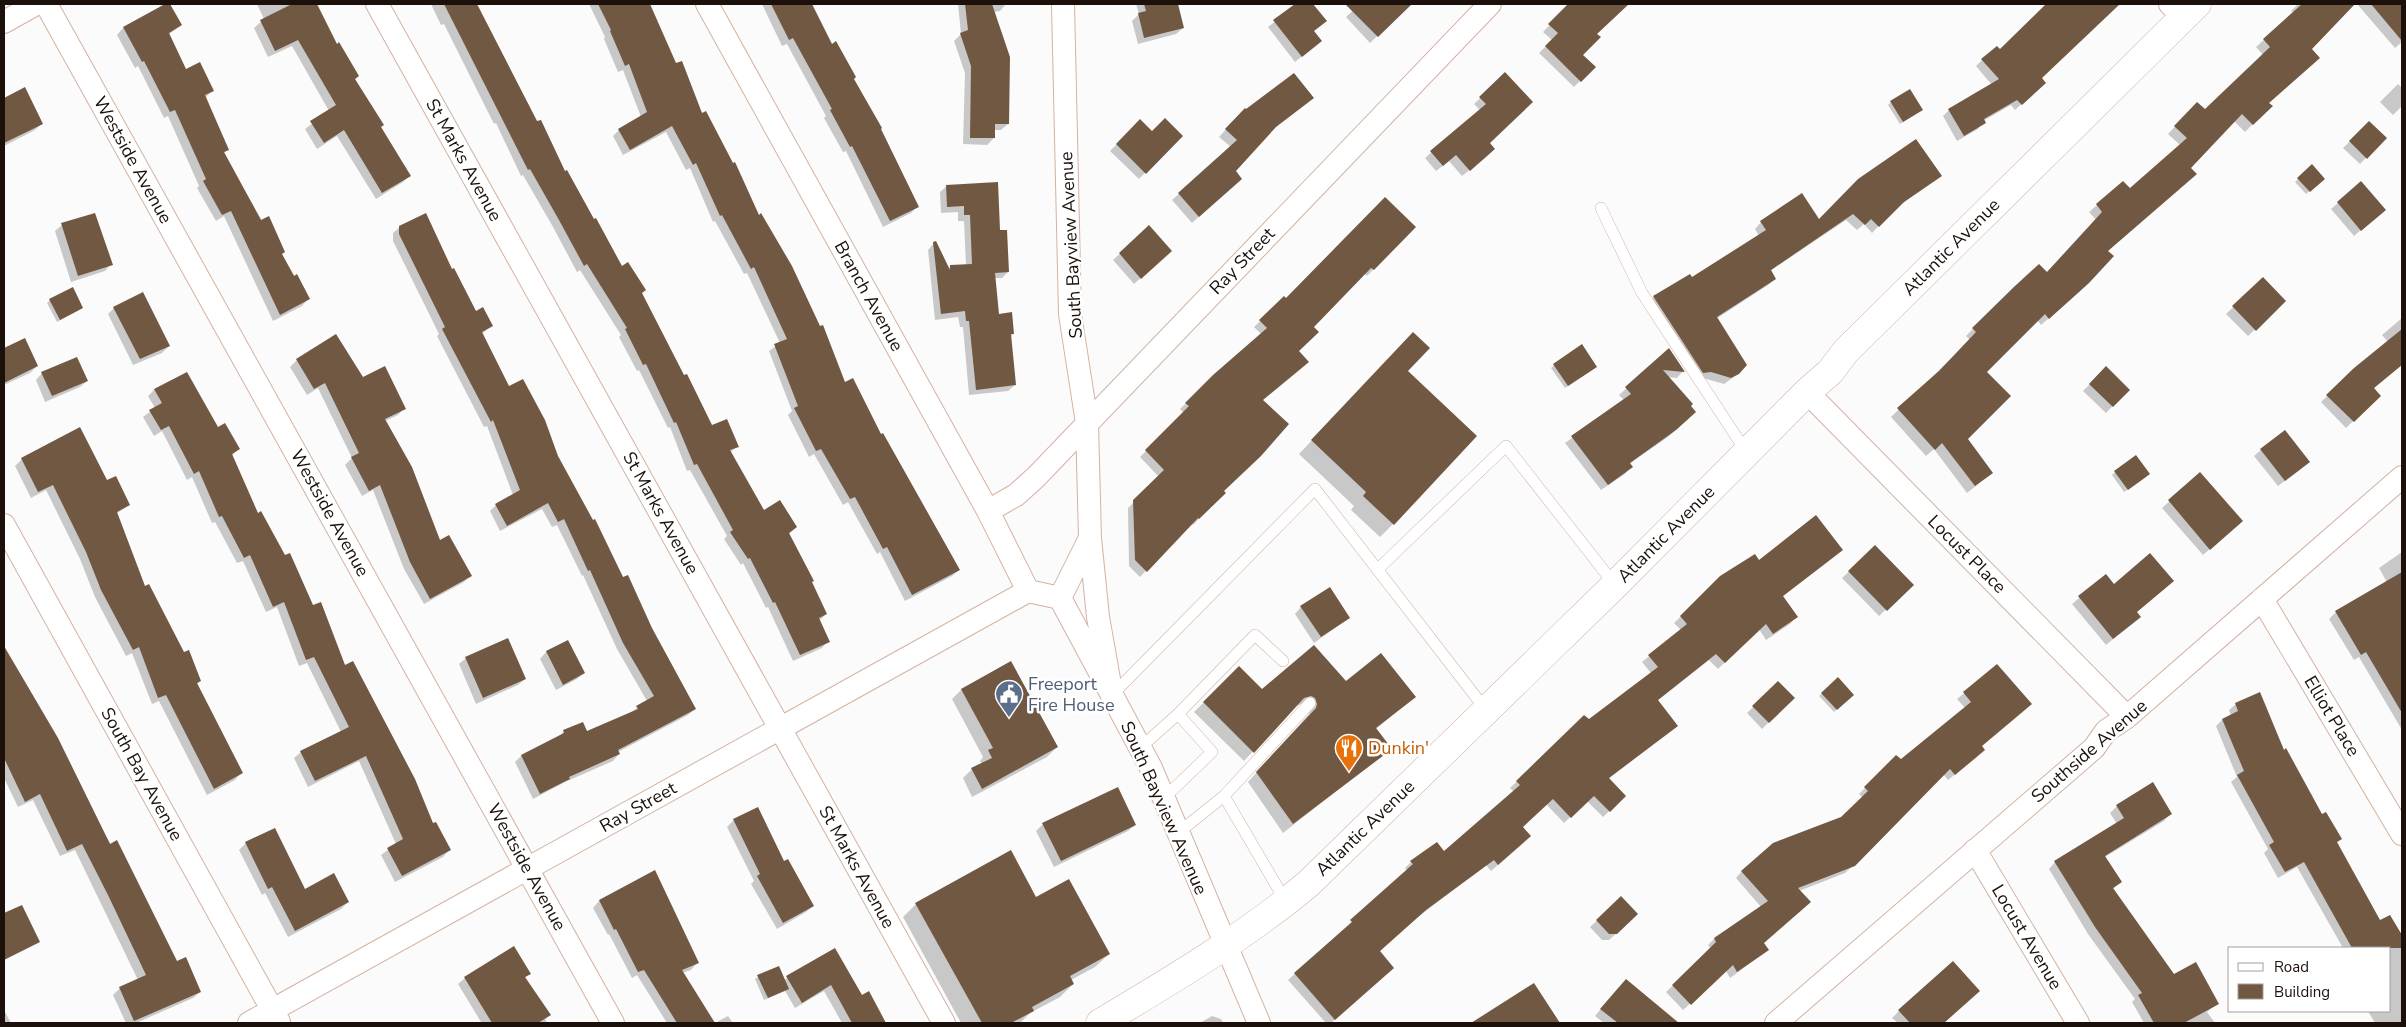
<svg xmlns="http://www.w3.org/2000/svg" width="2406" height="1027" font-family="'Nunito Sans',sans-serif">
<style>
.shadow{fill:#0003}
.building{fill:#715843}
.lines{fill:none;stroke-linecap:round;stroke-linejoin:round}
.lane-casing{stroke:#d4b2a1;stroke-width:12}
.street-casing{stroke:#d4b2a1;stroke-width:24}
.secondary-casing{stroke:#d4b2a1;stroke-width:29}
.lane{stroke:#fff;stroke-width:11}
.street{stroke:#fff;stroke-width:22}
.secondary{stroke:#fff;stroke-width:28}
.labels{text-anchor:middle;stroke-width:5;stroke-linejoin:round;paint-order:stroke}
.street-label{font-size:18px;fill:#1b100a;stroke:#fff}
.service-label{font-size:18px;fill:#4e5e75;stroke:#fff;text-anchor:start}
.food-label{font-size:18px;fill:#c56008;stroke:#fff;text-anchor:start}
</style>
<rect width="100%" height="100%" fill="#fbfbfb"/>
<path class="shadow" d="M168,4L181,25L168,35L186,70L212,91L206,97L227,150L223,154L308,299L302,306L273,321L224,216L216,221L197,188L199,186L168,116L164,118L138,66L135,68L117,35L123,28Z
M257,4H315L354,79L409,176L403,182L376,199L337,136L317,149L305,129L329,111L292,46L268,57L254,28L264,19Z
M431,4H476L564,173L621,268L641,294L711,427L737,446L730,453L763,512L796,527L789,534L826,614L819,621L828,641L822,648L793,661L768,607L766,608L743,563L741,565L724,539L727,536L690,470L687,471L670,427L668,428L639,370L637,371L619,337L621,335L580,270L577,272L553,227L523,175L521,176L496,123L494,124L444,24L441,25Z
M589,4H642L758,216L844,384L881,436L959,570L952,576L905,601L880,552L877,554L848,502L843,505L814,454L809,457L788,415L792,411L769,351L780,343L747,273L744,274L715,221L713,222L690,168L686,170L666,132L623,155L613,136L619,130L641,117L623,70L618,72L604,39L605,37Z
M762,4H810L879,130L917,207L911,213L883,227L846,151L843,152L824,118L826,116L787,44L782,46Z
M958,4H1006L1000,11L994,12L1008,124L1001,130H994V138L987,145L963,144L965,73L954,41L961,34Z
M1136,4H1177L1183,28L1176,34L1138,44L1132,21L1139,14Z
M1297,4H1312L1325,21L1313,31L1321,41L1295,62L1268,27Z
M1360,4H1410L1370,43L1346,17Z
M1570,4H1628L1596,34L1582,55L1594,67L1574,87L1539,53L1552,40L1543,32Z
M2048,4H2107L2112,9L2040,78L2038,89L2015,110L2011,105L1983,121L1978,129L1957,141L1943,116L1949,110L1992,85L1976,66L1996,47L2000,51Z
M2298,4H2353L2310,49L2268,103L2264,113L2245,132L2234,121L2107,252L2080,291L2041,325L2037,320L1985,372L1966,439L1992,473L1967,493L1934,449L1926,456L1891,417L1970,340L1966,336L2015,286L2046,273L2096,220L2089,212L2097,205L2130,190L2180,145L2168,134L2197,103L2205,111L2263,55L2256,47L2294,13L2291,11Z
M2357,4H2402V42L2395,48Z
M1505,74L1487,156L1462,176L1449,161L1436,171L1425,158L1480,110L1474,104Z
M2398,84L2402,88V106L2393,115L2380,102Z
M24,89L42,123L35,130L4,146V99Z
M1312,98L1269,132L1234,171V185L1192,223L1172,200L1231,147L1219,137L1238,116Z
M1891,102L1921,110L1900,124L1888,105Z
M1140,121L1152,133L1181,136L1139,179L1110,151Z
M2369,123L2385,138L2360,164L2343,148Z
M2312,166L2323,179L2306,194L2295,182Z
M1940,176L1896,208L1872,233L1864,224L1857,230L1846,220L1770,271L1775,279L1768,285L1716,319L1738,374L1724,384L1703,378L1647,304L1654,297L1691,279L1759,236L1755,229L1761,222L1819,221Z
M2361,183L2377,216L2354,236L2331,209Z
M947,186L999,232L1008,272L1002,278H994L998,315L1013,334L1010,337L1015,385L1008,391L969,395L963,327H960L958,317L935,320L928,250L934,243L948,269L950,267L966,266L964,221H958V212L941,213L940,192Z
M62,225L111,264L105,271L71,282L55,231Z
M400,227L452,270L476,313L491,326L482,334L509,388L557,456L695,709L688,715L618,752L619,754L613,761L565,782L533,799L515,762L521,756L557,739L564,731L586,733L630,713L647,701L617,649L583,575L582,576L557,525L552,527L542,509L500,531L490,511L496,505L513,495L487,426L484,427L437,336L439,334L393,241V233Z
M1149,227L1164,257L1134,284L1113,260Z
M1414,228L1367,276L1364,273L1312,327L1262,400L1223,491L1224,493L1193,525L1191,523L1140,577L1129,566L1128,508L1159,477L1140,457L1184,413L1180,409L1214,376L1262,335L1254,327L1284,298L1286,300Z
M2263,279L2285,301L2248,336L2226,314Z
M50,300L79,310L57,322L47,303Z
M114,308L169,346L162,353L133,365L108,314Z
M2402,318V364L2373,389L2379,396L2346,428L2321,402L2355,369L2388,342L2382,335Z
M336,336L362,379L404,408L398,415L385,421L439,542L470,576L464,582L424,604L404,569L373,490L362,496L345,465L352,458L318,388L307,395L290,367L297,360Z
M24,340L37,366L30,373L4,385V349Z
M1400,347L1407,371L1393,524L1380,537L1351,510L1354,506L1299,454Z
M1669,350L1683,371L1677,378L1667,377L1688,419L1668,437L1629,464L1631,467L1625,474L1601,490L1565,443L1624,400L1619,395Z
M1554,365L1592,370L1565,388L1551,368Z
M2106,368L2128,390L2106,413L2083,391Z
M42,373L87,381L80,387L45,402L36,380Z
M186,373L218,428L238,449L232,456L257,514L313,607L432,825L449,850L443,857L395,882L381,855L396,844L359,761L308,787L294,758L301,752L341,732L307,663L299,666L277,607L266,612L243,561L237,563L215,522L212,523L192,477L187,480L162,431L154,436L143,417L155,408L148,396L154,390Z
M79,429L107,482L129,505L116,514L144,587L200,681L196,685L241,773L235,780L207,795L159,701L152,704L132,653L126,656L95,597L80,559L46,490L31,498L15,466L22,459Z
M2261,450L2302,468L2278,486L2254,456Z
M2115,472L2146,477L2124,492L2112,475Z
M2200,474L2235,527L2203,555L2162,508Z
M1875,547L1912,585L1879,616L1842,578Z
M2402,552V595L2396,598L2379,568Z
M1835,556L1782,597L1796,617L1790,624L1766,640L1759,629L1718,669L1709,660L1657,701L1676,726L1608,779L1625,796L1603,817L1587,801L1564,823L1546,804L1521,827L1523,843L1491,871L1486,865L1418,917L1379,952L1386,974L1331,1023H1326L1288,980L1407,871L1405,868L1411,862L1444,853L1514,792L1510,788L1584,716L1589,721L1651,673L1642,662L1681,630L1674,623L1721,577L1758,562Z
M2105,576L2135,612L2133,623L2106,645L2072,604Z
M2370,592L2402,648V730L2359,657L2354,660L2329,619L2336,612Z
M1301,607L1349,618L1314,643L1295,614Z
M567,642L584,673L577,679L556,690L540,659L546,652Z
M4,651L176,963L200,992L193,998L136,1023H126L113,995L120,988L138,980L75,850L60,856L33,800L18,807L4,778Z
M466,658L525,679L518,685L476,704L459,664Z
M1011,663L1057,747L1047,757L972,797L963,778L972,769L982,764L980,761L983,757L952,699L961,690Z
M1997,666L1977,757L1948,780L1943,774L1878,842L1845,873L1799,891L1763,943L1768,950L1730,978L1726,971L1683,1010L1666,992L1711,949L1708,945L1714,939L1761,907L1736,878L1742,871L1842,818L1863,798L1859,794L1896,757L1901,761L1965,708L1957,699Z
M1239,668L1262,691L1345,683L1415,696L1376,729L1390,749L1283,833L1248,782L1309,714L1306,707L1301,704L1295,707L1244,761L1194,712Z
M1838,679L1852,694L1834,712L1819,696Z
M1778,683L1793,698L1762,729L1747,713Z
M2236,704L2284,751L2322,816L2341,838L2336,843L2380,922L2389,916L2402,938V1023H2375L2368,1011H2390V948H2343L2297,867L2278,878L2264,853L2268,849L2231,782L2237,777L2216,726L2222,720L2231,716L2229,710Z
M2152,784L2170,814L2164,821L2105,857L2120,882L2112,890L2174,976L2218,1003L2207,1012L2215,1023H2144L2132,1002L2135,999L2088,934L2049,869L2055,862L2117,824L2110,813L2117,806Z
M734,820L783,862L813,906L806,912L777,929L751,884L754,881L727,827Z
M1043,824L1135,825L1128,831L1054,867L1036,831Z
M246,843L304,890L348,902L341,909L288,937L265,893L262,895L239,850Z
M654,872L697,963L691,970L682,973L713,1023H667L637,975L632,978L609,934L608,935L593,908L599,901Z
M1621,898L1630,921L1609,940H1602L1590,927Z
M1035,899L1109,954L1095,967L1071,980L1073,984L1060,997L1030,1013L1020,1023H961L903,917L916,904Z
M834,950L862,996L868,993L885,1023H842L824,991L795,1008L785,991L764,1000L755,979L758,977L784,980Z
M529,974L525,978L549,1015L545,1019L547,1023H479L481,1022L458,984L465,978Z
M1534,984L1558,1023H1481L1480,1022Z
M1619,987L1665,1014L1657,1023H1604L1595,1016Z
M1972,997L1943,1023H1898L1892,1018L1899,1011Z
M4,1010L11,1023H4Z
M728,1016L733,1023H715Z
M1212,1016L1221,1019L1223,1023H1200Z"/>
<path class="building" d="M165,4H170L182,25L169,33L186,69L200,62L214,91L205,95L229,150L224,152L261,220L269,216L285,252L282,254L294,276L297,274L310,299L280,315L231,211L222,215L203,181L206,179L175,110L170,112L144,61L142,62L123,27Z
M292,4H317L337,44L339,42L359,76L355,79L384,125L381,127L411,176L382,193L344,130L324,143L310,121L336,105L298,40L275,51L260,20Z
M444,4H477L537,121L541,120L565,171L567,170L594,219L596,218L622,266L628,262L646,290L642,293L684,375L687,374L712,425L727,419L739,447L730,450L764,510L780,500L797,527L789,533L814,581L812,582L827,614L819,618L830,642L800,655L775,602L773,603L750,558L748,559L730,532L733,530L697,464L694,465L676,422L674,423L646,364L643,365L625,329L627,328L587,264L584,266L559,220L530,169L528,170Z
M598,4H650L676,63L682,61L702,113L706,111L733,163L735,162L759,215L761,213L792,266L820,326L823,325L845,382L853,378L881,434L883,433L960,570L912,595L887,547L883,549L855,497L850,499L821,449L816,451L794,408L798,406L774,344L787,339L754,267L751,269L722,215L720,216L696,163L693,165L672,126L630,150L618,129L647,112L629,64L625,66L610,31L611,30Z
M771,4H812L832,44L836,41L856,77L854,79L882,128L881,129L919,207L890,221L852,146L850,147L830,110L832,109L793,38L789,40Z
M965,4H992L1010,57L1009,124H995V138H970L971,66L960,33L968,30Z
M1144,4H1178L1184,28L1144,38L1138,13L1146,11Z
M1295,4H1313L1327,21L1314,31L1322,41L1302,57L1273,20Z
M1345,4H1412L1378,37Z
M1568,4H1629L1597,34L1601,37L1583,55L1596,67L1581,82L1545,46L1558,33L1548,24Z
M2046,4H2120L2042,78L2046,83L2022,105L2017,100L1984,119L1986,123L1964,136L1948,109L1999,79L1981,59L1997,46L2000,49Z
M2302,4H2355L2312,49L2320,58L2269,103L2273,106L2253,125L2242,114L2191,168L2197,174L2108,251L2114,256L2089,283L2049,319L2045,314L1987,372L2011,396L1968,439L1993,473L1975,486L1942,443L1935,450L1897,408L1939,371L1976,332L1972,328L2015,286L2039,264L2047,272L2102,212L2096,204L2123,181L2130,188L2187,138L2174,126L2197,102L2205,109L2270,47L2263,39Z
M2371,4H2402V41Z
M1505,72L1533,102L1490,143L1495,149L1470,171L1456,155L1443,166L1430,151L1486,104L1479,97Z
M1294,73L1314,98L1276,127L1236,171L1242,179L1199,217L1178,193L1237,140L1225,129L1245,108L1246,109Z
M25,87L43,124L4,143V98Z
M1910,89L1923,110L1903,122L1890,101Z
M1165,118L1183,136L1146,174L1116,144L1140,119L1152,131Z
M2369,121L2387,138L2367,159L2349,141Z
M1916,139L1942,176L1904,202L1879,227L1871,219L1865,225L1853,214L1771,270L1776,279L1717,317L1747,365L1739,374L1731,378L1711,372L1703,373L1653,296L1690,274L1692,277L1766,230L1760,221L1802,193L1819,219L1858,179Z
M2312,164L2325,179L2310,192L2297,178Z
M2361,181L2386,210L2361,231L2337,202Z
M998,182L1000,230H1007L1009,272L995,273L999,314L1012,312L1014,334H1011L1016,385L976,390L969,321H966L965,311L941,314L933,242L936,241L950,270V265L972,264L970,215H964V206L947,207L946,185Z
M1385,197L1416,227L1374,270L1371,268L1314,327L1319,332L1299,351L1309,362L1263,400L1289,424L1261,456L1224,491L1226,493L1199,519L1198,518L1147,572L1135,560L1133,500L1164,470L1145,450L1189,406L1185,403L1213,375L1267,328L1259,320L1284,296L1286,298Z
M95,213L113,265L78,276L61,223Z
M426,213L452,269L454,268L476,311L483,307L493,326L482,332L509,386L523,379L545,420L558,456L593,520L595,519L623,577L628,575L652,628L696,709L618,750L620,754L569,777L570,779L540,794L521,755L564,733L563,730L583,722L587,731L638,709L636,706L654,696L623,643L590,570L588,571L564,519L558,522L548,503L507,526L495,504L520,490L493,420L491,422L442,329L445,327L399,234V226Z
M1149,225L1172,251L1141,279L1119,253Z
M2263,277L2286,301L2256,331L2232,306Z
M73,287L83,308L60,320L49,299Z
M143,292L170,346L140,359L113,307Z
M2402,329V365L2374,388L2381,396L2354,422L2326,395L2354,368Z
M1413,332L1430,348L1408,371L1477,436L1394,525L1363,496L1366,492L1311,440Z
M336,334L363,377L385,366L406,409L385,419L412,467L440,540L449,535L472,576L430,599L410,562L380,485L369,491L351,457L359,453L325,383L314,389L296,359Z
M25,338L38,366L4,383V348Z
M1582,344L1597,367L1568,386L1553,364Z
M1669,348L1685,372L1663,370L1693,404L1691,406L1696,412L1676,430L1630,463L1633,467L1608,485L1571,436L1631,394L1625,387Z
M77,357L88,381L52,396L41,372Z
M2106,366L2130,390L2113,407L2089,384Z
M187,372L218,427L225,423L240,449L232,454L258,513L261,511L285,555L290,553L313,605L321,602L345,665L353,661L415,779L433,823L436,822L451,850L402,876L387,848L403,839L366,756L315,781L300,751L349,727L314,657L306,660L284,602L273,607L250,555L244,558L222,516L219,517L199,471L194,474L169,426L161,430L149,410L162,403L154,389Z
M80,427L107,480L116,476L130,505L117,512L145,586L149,584L184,652L189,650L201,681L197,683L243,773L214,789L166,695L158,698L139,647L133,650L101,590L86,552L53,485L38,492L21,458Z
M2285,430L2310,462L2285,481L2260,449Z
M2136,455L2150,474L2128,490L2114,471Z
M2200,472L2243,521L2210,550L2168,500Z
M1816,515L1843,550L1783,596L1798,617L1773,634L1766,624L1725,663L1716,654L1658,700L1678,726L1609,778L1626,796L1610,812L1594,796L1571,818L1553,799L1523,827L1531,836L1498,865L1494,860L1426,910L1380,951L1394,968L1335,1020L1294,973L1352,922L1350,920L1413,864L1410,861L1437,842L1444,851L1520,785L1516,781L1584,715L1589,719L1658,667L1648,655L1687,624L1680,616L1720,576L1755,554L1759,560Z
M1875,545L1914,585L1887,611L1848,571Z
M2150,553L2174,581L2137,612L2141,617L2113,639L2078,596L2106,574L2114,584Z
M2402,572V713L2366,652L2361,655L2335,611Z
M1330,587L1350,618L1321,637L1300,606Z
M508,638L526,679L483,698L465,657Z
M568,640L585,673L563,685L546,651Z
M1314,645L1346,681L1381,653L1416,697L1376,728L1392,749L1293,824L1256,772L1316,708L1317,704L1315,698L1311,696L1304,698L1254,753L1203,702L1239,666L1262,689Z
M4,646L58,738L110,844L117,840L177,961L186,957L201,992L134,1021L119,987L146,975L108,895L82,844L67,851L40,794L25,802L4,758Z
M1011,661L1058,747L982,789L971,768L992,758L988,750L993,748L961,689Z
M1997,664L2032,704L1982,746L1985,750L1955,775L1950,769L1855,866L1798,888L1811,902L1764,943L1769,950L1737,972L1733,965L1691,1005L1672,985L1716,942L1714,938L1768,901L1741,871L1773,843L1841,817L1868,791L1864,787L1896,755L1901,759L1971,702L1963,692Z
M1838,677L1854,695L1837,710L1821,693Z
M1778,681L1795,698L1769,723L1752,706Z
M2260,692L2284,750L2286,748L2322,814L2326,812L2342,839L2337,842L2380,920L2390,915L2402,935V948H2352L2304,862L2285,872L2269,845L2274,842L2237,775L2244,771L2222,719L2238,711L2235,703Z
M2153,782L2172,814L2105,856L2122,882L2113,888L2174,974L2196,962L2219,1004L2184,1023H2154L2138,995L2142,993L2095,927L2054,861L2124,818L2116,805Z
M1118,787L1136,825L1061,861L1042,823Z
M758,807L784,861L788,859L814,906L783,923L757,876L760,874L733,819Z
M275,828L305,889L334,873L349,902L295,931L272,887L268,889L245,842Z
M1011,850L1036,897L1069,879L1110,954L1070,976L1074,984L1032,1007L1034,1011L1011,1023H982L915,903Z
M655,870L699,963L682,970L715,1023H677L644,970L638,972L616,929L614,930L599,900Z
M1621,896L1638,914L1617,934H1609L1596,920Z
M22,905L40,942L4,960V913Z
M514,946L531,974L525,977L551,1015L538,1023H492L464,977Z
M835,948L862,995L869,991L886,1023H852L831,985L802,1003L786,976Z
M1953,961L1980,991L1944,1023H1910L1898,1010Z
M779,966L789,989L768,998L757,975Z
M1626,979L1679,1023H1618L1600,1009Z
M1534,983L1560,1023H1471Z"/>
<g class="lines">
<g class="lane-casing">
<path id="lane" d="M1601,208L1642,293L1747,453
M1377,570L1506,446L1615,585
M1112,695L1315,489L1486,710
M1140,748L1178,714
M1224,796L1310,703
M1163,799L1212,752L1178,714L1255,635L1283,661
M1178,833L1224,796L1286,902"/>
</g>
<g class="street-casing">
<path id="street" d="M46,4L613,1023
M377,4L944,1023
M707,4L988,511L1028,591
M1063,4L1070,314L1087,423L1090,538L1098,617L1112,696
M2170,4L2183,17
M4,22L36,4
M1807,392L2127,717
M988,511L1016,495L1036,477L1490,4
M4,525L279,1022
M1028,591L1060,598L1151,768L1259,1023
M1060,598L1090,538
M2262,599L2402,834
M1975,850L2078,1023
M249,1023L1028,591
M1776,1023L2094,748L2106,731L2127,717L2402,477"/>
</g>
<g class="secondary-casing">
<path id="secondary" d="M1100,1023C1172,980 1243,938 1308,884L1615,585L1807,392L1830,372L1846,351L2197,4"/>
</g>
<use href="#lane" class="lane"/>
<use href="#street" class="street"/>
<use href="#secondary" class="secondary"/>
</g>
<defs>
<g id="civic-pin" transform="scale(1.4375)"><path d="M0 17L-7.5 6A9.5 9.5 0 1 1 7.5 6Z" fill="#5c6f8a" stroke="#fff"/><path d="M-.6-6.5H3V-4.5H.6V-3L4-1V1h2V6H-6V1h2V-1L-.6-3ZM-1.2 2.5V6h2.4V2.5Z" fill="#fff"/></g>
<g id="restaurant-pin" transform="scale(1.4375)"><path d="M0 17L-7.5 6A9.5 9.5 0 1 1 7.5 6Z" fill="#e8710a" stroke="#fff"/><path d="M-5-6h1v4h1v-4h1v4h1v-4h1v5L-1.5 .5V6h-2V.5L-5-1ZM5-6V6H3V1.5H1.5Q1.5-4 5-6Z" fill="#fff"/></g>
</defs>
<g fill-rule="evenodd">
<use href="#civic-pin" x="1009" y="694"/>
<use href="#restaurant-pin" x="1349" y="748"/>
</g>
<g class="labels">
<g class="street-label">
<text transform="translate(133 160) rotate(61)" y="6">Westside Avenue</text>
<text transform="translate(464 160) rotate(61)" y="6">St Marks Avenue</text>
<text transform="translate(1071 245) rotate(-93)" y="6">South Bayview Avenue</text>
<text transform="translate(1951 247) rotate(-45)" y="6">Atlantic Avenue</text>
<text transform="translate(1242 261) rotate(-46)" y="6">Ray Street</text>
<text transform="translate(869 296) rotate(61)" y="6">Branch Avenue</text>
<text transform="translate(330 513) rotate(61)" y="6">Westside Avenue</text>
<text transform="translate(661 513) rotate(61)" y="6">St Marks Avenue</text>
<text transform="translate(1666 534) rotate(-45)" y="6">Atlantic Avenue</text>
<text transform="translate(1967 554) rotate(45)" y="6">Locust Place</text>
<text transform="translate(2332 716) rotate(59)" y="6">Elliot Place</text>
<text transform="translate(2089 751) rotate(-41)" y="6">Southside Avenue</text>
<text transform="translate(142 774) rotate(61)" y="6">South Bay Avenue</text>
<text transform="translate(638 807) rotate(-29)" y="6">Ray Street</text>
<text transform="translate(1164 808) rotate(66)" y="6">South Bayview Avenue</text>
<text transform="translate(1365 828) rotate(-44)" y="6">Atlantic Avenue</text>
<text transform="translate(527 867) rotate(61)" y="6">Westside Avenue</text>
<text transform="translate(857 867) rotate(61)" y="6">St Marks Avenue</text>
<text transform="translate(2027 937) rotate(59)" y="6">Locust Avenue</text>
</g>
<g class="service-label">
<text x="1028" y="690">Freeport<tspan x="1028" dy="21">Fire House</tspan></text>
</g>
<g class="food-label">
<text x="1368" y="754">Dunkin'</text>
</g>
</g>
<rect width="2406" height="1027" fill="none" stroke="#1b100a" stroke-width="10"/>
<rect x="2228" y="947" width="162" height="65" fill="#ffffff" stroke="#a49f9d"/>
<rect x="2238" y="963" width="25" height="8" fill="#ffffff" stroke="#a49f9d"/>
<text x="2274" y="972" font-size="15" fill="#1b100a">Road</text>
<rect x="2238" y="984" width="25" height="15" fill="#715843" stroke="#a49f9d"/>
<text x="2274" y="997" font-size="15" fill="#1b100a">Building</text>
</svg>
